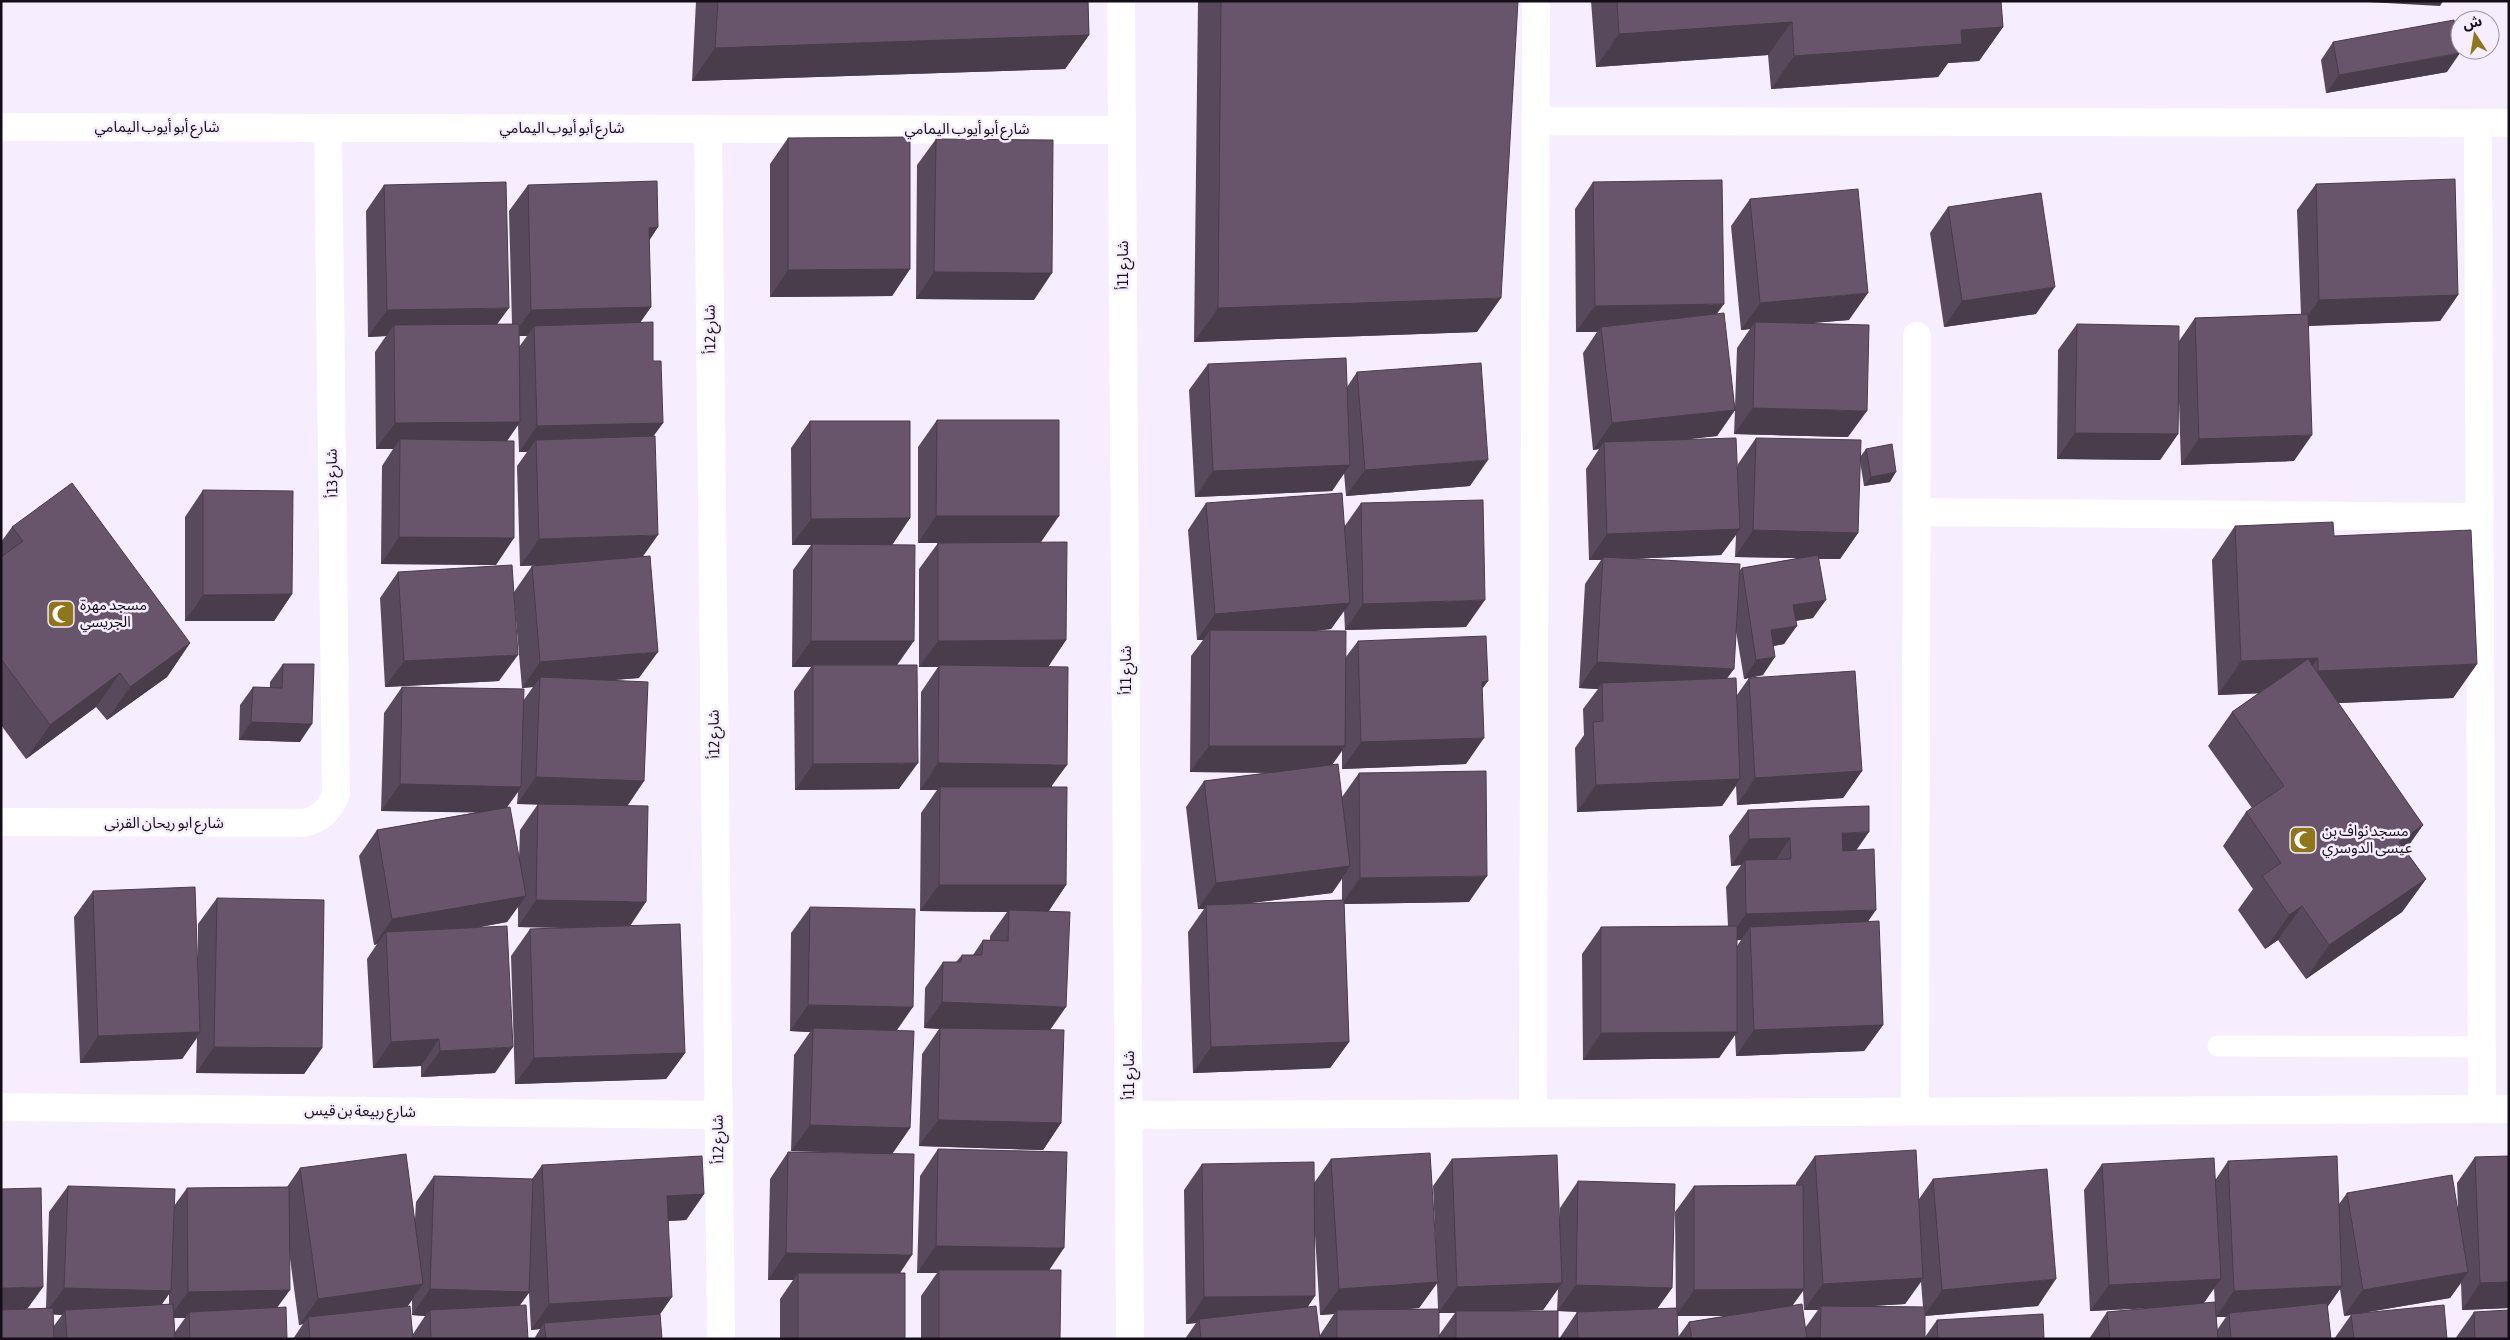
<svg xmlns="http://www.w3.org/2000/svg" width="2510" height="1340" font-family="'Asap Condensed','Noto Sans Arabic',sans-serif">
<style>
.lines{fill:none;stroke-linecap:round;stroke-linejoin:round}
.lane{stroke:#fff;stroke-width:21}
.street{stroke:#fff;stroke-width:28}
.wall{fill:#59495c;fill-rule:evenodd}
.shaded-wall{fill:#493c4b}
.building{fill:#68556b;stroke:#493c4b}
.labels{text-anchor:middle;stroke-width:5;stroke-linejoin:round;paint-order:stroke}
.street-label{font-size:15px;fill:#140e18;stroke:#f6edfe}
.poi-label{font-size:15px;fill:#140e18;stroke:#f6edfe;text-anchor:start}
</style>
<rect width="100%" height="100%" fill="#f6edfe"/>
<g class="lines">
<path class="lane" d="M2218,1046L2482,1047"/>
<path class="street" d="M1121,1L1130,1339
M1536,121L2509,123
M2478,123L2482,1109
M1,127L1122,130
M708,129L721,1339
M1916,512L2480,517
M1,822L303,823C321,819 329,811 336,794L328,128
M1,1107L718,1115
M1915,1111L1917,336
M1533,1113L1536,1
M1129,1115L2509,1109"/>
</g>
<path class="wall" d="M696,1H1088L1089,35L1065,69L692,81Z
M1198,1H1518L1477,332L1194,342Z
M1591,1H2001L2003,27L1979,61L1948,63L1938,77L1771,89L1768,55L1596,67Z
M2333,42L2447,72L2326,93L2321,60Z
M788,138L910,269L892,296L770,297V164Z
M936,139L1034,300L916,299L917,165Z
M1593,182L1717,314L1735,408L1737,348L1750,329L1741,330L1731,226L1750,199L1849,320L1809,323L1848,437L1734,434L1735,410L1717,436L1686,439L1737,470L1738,464L1756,438L1860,457L1866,449L1890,482L1864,486L1860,461L1858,533L1840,559H1819L1813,618L1796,621L1784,644L1774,646L1763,675L1744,679L1736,631L1727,678L1737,695L1749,678L1862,771L1843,798L1737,805L1736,786L1722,806L1577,812L1575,748L1584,735L1583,709L1598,689L1579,688L1585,584L1601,560H1589L1586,469L1599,449L1593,450L1583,353L1597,332H1576L1575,209ZM1736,535L1735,557L1800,558L1742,568L1739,571L1629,559L1721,555Z
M2316,184L2458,295L2440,321L2309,326L2294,461L2181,465L2179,402L2178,434L2160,460L2057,459L2058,350L2077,324L2179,341L2195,318L2301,314L2297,210Z
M384,185L497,324H512L509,211L528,185L658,227L649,241L651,307L640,323L653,361L663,423L653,436L643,556L639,678L612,680L644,781L627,805L630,926L685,1053L666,1079L515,1084L511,956L530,929L575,928L518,927V906L507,922L476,928L495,1073L421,1077V1066L373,1068L367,959L377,944L374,945L359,856L377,830L478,812L381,811L384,713L402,687L523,701L533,687L522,688L514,598L499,681L385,687L380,598L398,572L514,592L532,566L537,565L520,566L517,466L527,452H519L518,425L507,441L496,565L381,564L382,466L393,449H376L375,352L386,336L368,337L366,211ZM519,336H527L519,347ZM518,792L517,804H538L520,830L519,859L507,807Z
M1948,207L2036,314L1944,327L1930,233Z
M1208,364L1347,387L1357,372L1470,486L1346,496L1344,473L1332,491L1195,497L1189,390Z
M937,420L1041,542L1066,640L1048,667L1052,787L1066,885L1048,912L1050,1030L1061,1123L1043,1150L919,1146L922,1054L939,1029L924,1028L925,988L943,962H956L962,955H973L983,940H990V936L1007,912L920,911L921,813L937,790H920L921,692L938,667H919V569L938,543H963H918V447Z
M810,421L910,518L892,545L897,665L899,789L795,790L794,691L811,667H792L793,570L811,545H792L791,448Z
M203,490L292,594L274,621H185V517Z
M1206,503L1344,527L1361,503L1466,627L1345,630L1344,610L1331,629L1316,631L1345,658L1358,641L1488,681L1482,688L1466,764L1342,769V751L1332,765L1342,797L1359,773L1469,902L1344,904L1349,1042L1330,1068L1193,1073L1188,932L1204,909H1198L1186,807L1204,781L1271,773L1190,772L1191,656L1203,640H1197L1188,530ZM1342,879V900L1243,904L1332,893Z
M2235,526L2334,536L2477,664L2453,698L2338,703L2423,825L2405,850L2426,879L2402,912L2306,979L2278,940L2265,949L2238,910L2253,889L2223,846L2246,812L2252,808L2208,746L2232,712L2259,693L2218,695L2212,560Z
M12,527L190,643L167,677L107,720L96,707L26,759L1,725V542Z
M283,664L300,742L239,740L240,705L253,687L270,688V682Z
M1748,810L1857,850L1868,922L1883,1025L1864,1051L1736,1056L1735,1035L1719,1058L1583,1060L1582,954L1601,927L1728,926L1726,887L1741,865L1731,866L1729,836ZM1737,940H1741L1737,946Z
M93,891L198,961V924L217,898L322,1048L304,1074L196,1073L197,1038L182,1059L80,1063L74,917Z
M810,907L896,1031L910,1128L892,1154L905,1339H780V1299L793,1280H768L770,1179L788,1152L892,1154L791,1151L794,1055L810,1032L790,1031L791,933Z
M938,1149L1049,1270L1060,1339H921V1296L937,1273H917L920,1176Z
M1815,1156L1919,1199L1933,1179L2038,1306L1925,1316V1337L1937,1320L2044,1339H1559L1577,1312L1558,1311V1339H1185L1196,1323L1186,1324L1184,1190L1202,1164L1314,1183L1331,1159L1436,1252L1433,1186L1452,1159L1560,1221V1208L1578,1181L1672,1288L1657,1309L1676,1308L1675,1212L1694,1186L1796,1185V1183ZM1314,1219L1320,1315L1334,1314L1320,1335L1308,1307ZM1921,1282L1923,1307L1870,1306L1905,1304ZM1437,1283L1438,1309H1408L1419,1308ZM1558,1289L1557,1311H1504L1543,1310ZM1803,1291L1804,1310H1818L1805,1328L1792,1306ZM1439,1313H1455L1439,1335ZM1677,1316H1727L1689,1322L1678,1337Z
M2509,1156V1308L2462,1310L2461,1283L2450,1298L2362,1313L2447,1339H2334L2351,1315L2344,1316L2340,1289L2327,1307L2331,1339H2089L2107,1312L2152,1308L2090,1311L2084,1190L2102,1164L2216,1179L2228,1161L2339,1204L2347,1193L2458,1207L2457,1183L2475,1157ZM2214,1288L2215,1306L2204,1303ZM2216,1317H2226L2217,1330Z
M542,1165L704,1194L686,1220L668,1221L660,1314L662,1339H534L540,1329L531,1330L529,1293L520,1305L528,1339H293L303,1324L299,1325L289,1251L277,1308L287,1339H1L43,1287L27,1309L46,1308L49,1212L68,1186L174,1206L187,1188L287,1187L300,1168L415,1219L416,1202L434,1176L532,1179ZM169,1294V1304H162ZM412,1300V1315L425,1316L413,1334L407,1307ZM53,1314L62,1315L53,1327ZM174,1318H185L175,1332Z
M2474,1312L2509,1339H2455Z"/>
<path class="shaded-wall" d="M2350,1H2443L2440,6Z
M1792,22L1768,55L1596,67L1619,34Z
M2003,27L1979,61L1948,63L1938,77L1771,89L1794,56L1961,30Z
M1089,35L1065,69L692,81L715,48Z
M2460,53L2447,72L2326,93L2339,75Z
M658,227L640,253L649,228Z
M910,269L892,296L770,297L788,270Z
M934,272L1052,273L1034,300L916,299Z
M2055,287L2036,314L1944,327L1962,301Z
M1868,293L1849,320L1755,328V322L1750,329L1741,330L1760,303Z
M2458,295L2440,321L2301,326L2319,300Z
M1501,298L1477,332L1194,342L1218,308Z
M1724,304L1705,330L1601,327L1597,332H1576L1595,306Z
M651,307L632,333L534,326L527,336H513L531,310Z
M509,308L490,334L394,325L386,336L368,337L387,310Z
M1753,408L1867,411L1848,437L1734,434Z
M1735,410L1717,436L1604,449V442L1599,449L1593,450L1612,423Z
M520,422L502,448L400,439L393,449H376L395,423Z
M663,423L644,449L536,440L527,452H519L537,426Z
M2075,433L2178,434L2160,460L2057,459Z
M2312,435L2294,461L2181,465L2199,439Z
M1488,460L1470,486L1346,496L1365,470Z
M1350,465L1332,491L1195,497L1213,471Z
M1896,472L1890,482L1864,486L1871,477Z
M936,516H1059L1041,542L918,543Z
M910,518L892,545H792L811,519Z
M1740,529L1721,555L1603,560V557L1601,560H1589L1607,534Z
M1753,530L1858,533L1840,559L1735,557Z
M658,535L639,562L520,566L539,539Z
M399,537L514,538L496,565L381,564Z
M292,594L274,621H185L203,595Z
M1485,600L1466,627L1345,630L1363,604Z
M1826,600L1813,618L1781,623L1793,605Z
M1350,603L1331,629L1210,639V630L1203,640H1197L1215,614Z
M1797,626L1784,644L1759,648L1771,630Z
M1066,640L1048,667L939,665L938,667H919L938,641Z
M811,641H914L895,668L813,665L811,667H792Z
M190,643L167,677L107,720L130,687Z
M658,652L639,678L539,686L540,677L533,687L522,688L540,662Z
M518,655L499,681L385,687L404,661Z
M1775,657L1763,675L1744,679L1756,660Z
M2318,658L2294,692L2218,695L2241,661Z
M1597,662L1734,669L1715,695L1602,683L1598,689L1579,688Z
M2477,664L2453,698L2295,705L2318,671Z
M120,673L96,707L26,759L50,725Z
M1488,681L1469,707L1482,682Z
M251,722L312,724L300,742L239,740Z
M1484,738L1466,764L1342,769L1361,742Z
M1209,746H1345L1326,773L1190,772Z
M918,763L899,789L795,790L813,764Z
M938,763L1067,765L1048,791L940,787L937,790H920Z
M1862,771L1843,798L1737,805L1755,778Z
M536,777L644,781L626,808L517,804Z
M1740,779L1722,806L1577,812L1596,785Z
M400,784L521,787L503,813L381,811Z
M2423,825L2400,858L2399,842Z
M1869,832L1851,858L1823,859L1842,833Z
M1790,838L1772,865L1745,860L1741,865L1731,866L1749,839Z
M1350,866L1332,893L1206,908V905L1204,909H1198L1216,883Z
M1487,876L1469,902L1342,904L1360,878Z
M2426,879L2402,912L2306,979L2329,945Z
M939,885H1066L1048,912L1009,910L1007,912L920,911Z
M526,896L507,922L386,943V932L377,944L374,945L392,919Z
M536,900L646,902L628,929L518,927Z
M2302,906L2278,940L2265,949L2289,915Z
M1876,910L1858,936L1750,927L1741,940L1728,941L1746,914Z
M942,1002L1066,1007L1048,1033L924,1028Z
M808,1005L913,1007L895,1033L813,1028L810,1032L790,1031Z
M1883,1025L1864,1051L1736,1056L1754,1030Z
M200,1032L182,1059L80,1063L98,1036Z
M1737,1032L1719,1058L1583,1060L1601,1033Z
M439,1039L421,1066L373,1068L391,1042Z
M1349,1042L1330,1068L1193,1073L1211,1047Z
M214,1047L322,1048L304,1074L196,1073Z
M513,1047L495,1073L421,1077L440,1051Z
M685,1053L666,1079L515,1084L534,1058Z
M938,1120L1061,1123L1043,1150L919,1146Z
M810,1125L910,1128L892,1154L791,1151Z
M704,1194L686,1220L648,1222L667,1196Z
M936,1246L1064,1248L1046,1275L939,1270L937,1273H917Z
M786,1253L912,1255L894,1282L798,1273L793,1280H768Z
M2468,1272L2450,1298L2344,1316L2363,1290Z
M1923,1278L1905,1304L1821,1309V1306L1818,1310H1804L1823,1284Z
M2056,1279L2038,1306L1924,1316L1942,1290Z
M2221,1279L2202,1305L2090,1311L2109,1285Z
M1438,1282L1419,1308L1337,1314V1310L1334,1314L1320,1315L1339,1289Z
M2509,1282V1308L2462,1310L2480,1283Z
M1562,1283L1543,1310L1456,1313V1311L1455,1313H1438L1457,1287Z
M423,1284L405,1310L308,1317L303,1324L299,1325L318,1299Z
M1576,1285L1672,1288L1653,1314L1557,1311Z
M2342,1286L2324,1312L2229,1313L2226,1317H2216L2234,1291Z
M43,1287L24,1313L1,1314V1288Z
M64,1288L171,1291L153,1317L65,1310L62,1315L45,1314Z
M430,1289L529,1292L511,1318L430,1310L425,1316L412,1315Z
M1804,1289L1785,1316H1676L1694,1290Z
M290,1290L271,1316L189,1312L185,1318H169L188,1292Z
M1315,1296L1297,1323L1199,1319L1196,1323L1186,1324L1204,1297Z
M672,1297L654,1323H544L540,1329L531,1330L549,1304Z"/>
<path class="building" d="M718,1H1088L1089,35L715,48Z
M1221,1H1518L1501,298L1218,308Z
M1617,1H2001L2003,27L1961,30L1962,44L1794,56L1792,22L1619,34Z
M2454,20L2460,53L2339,75L2333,42Z
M910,137V269L788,270V138Z
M936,139L1053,140L1052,273L934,272Z
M2455,179L2458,295L2319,300L2316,184Z
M1722,180L1724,304L1595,306L1593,182Z
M657,181L658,227L649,228L651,307L531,310L528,185Z
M506,182L509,308L387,310L384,185Z
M1858,189L1868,293L1760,303L1750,199Z
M2041,193L2055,287L1962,301L1948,207Z
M1724,313L1735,410L1612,423L1601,327Z
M2308,314L2312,435L2199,439L2195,318Z
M653,322V361H661L663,423L537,426L534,326Z
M1755,322L1869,325L1867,411L1753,408Z
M519,324L520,422L395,423L394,325Z
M2077,324L2179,326L2178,434L2075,433Z
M1346,358L1350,465L1213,471L1208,364Z
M1481,363L1488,460L1365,470L1357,372Z
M937,420H1059V516H936Z
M810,421H910V518L811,519Z
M655,436L658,535L539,539L536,440Z
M1736,438L1740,529L1607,534L1604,442Z
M1756,438L1861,440L1858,533L1753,530Z
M400,439L514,441V538L399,537Z
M1892,444L1896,472L1871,477L1866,449Z
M72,483L190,643L130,687L120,673L50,725L1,659V557L23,541L12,527Z
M203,490L293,491L292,594L203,595Z
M1342,493L1350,603L1215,614L1206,503Z
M1483,500L1485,600L1363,604L1361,503Z
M2333,522L2334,536L2471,530L2477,664L2318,671V658L2241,661L2235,526Z
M1067,542L1066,640L938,641V543Z
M812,544L915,545L914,641H811Z
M1818,555L1826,600L1793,605L1797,626L1771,630L1775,657L1756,660L1742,568Z
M650,556L658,652L540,662L532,566Z
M1603,557L1740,564L1734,669L1597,662Z
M512,565L518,655L404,661L398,572Z
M1210,630L1346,631L1345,746H1209Z
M1486,636L1488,681L1482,682L1484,738L1361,742L1358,641Z
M2308,659L2423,825L2399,842L2426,879L2329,945L2302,906L2289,915L2262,876L2281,863L2246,812L2284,786L2232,712Z
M283,664H314L312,724L251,722L253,687L282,688Z
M813,665H917L918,763L813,764Z
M939,665L1068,667L1067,765L938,763Z
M1855,671L1862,771L1755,778L1749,678Z
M540,677L648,682L644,781L536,777Z
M1736,678L1740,779L1596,785L1593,722L1603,721L1602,683Z
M402,687L524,689L521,787L400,784Z
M1338,764L1350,866L1216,883L1204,781Z
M1486,771L1487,876L1360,878L1359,773Z
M940,787H1067L1066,885H939Z
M538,804L648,806L646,902L536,900Z
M1869,806V832L1842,833L1843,851L1874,849L1876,910L1746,914L1745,860L1791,859L1790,838L1749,839L1748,810Z
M510,807L526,896L392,919L377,830Z
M195,887L200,1032L98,1036L93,891Z
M217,898L324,900L322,1048L214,1047Z
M1344,900L1349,1042L1211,1047L1206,905Z
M810,907L915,909L913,1007L808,1005Z
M1009,910L1070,912L1066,1007L942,1002L943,962H961L962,955H982L983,940L1008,941Z
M1879,921L1883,1025L1754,1030L1750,927Z
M680,924L685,1053L534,1058L530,929Z
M507,926L513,1047L440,1051L439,1039L391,1042L386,932Z
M1737,926V1032L1601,1033V927Z
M813,1028L914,1031L910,1128L810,1125Z
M940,1028L1064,1030L1061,1123L938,1120Z
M938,1149L1067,1152L1064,1248L936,1246Z
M1916,1150L1923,1278L1823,1284L1815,1156Z
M788,1152L914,1154L912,1255L786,1253Z
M1430,1153L1438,1282L1339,1289L1331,1159Z
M406,1154L423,1284L318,1299L300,1168Z
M1557,1155L1562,1283L1457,1287L1452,1159Z
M702,1156L704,1194L667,1196L672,1297L549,1304L542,1165Z
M2337,1156L2342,1286L2234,1291L2228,1161Z
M2509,1156V1282L2480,1283L2475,1157Z
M2214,1158L2221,1279L2109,1285L2102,1164Z
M1314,1162L1315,1296L1204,1297L1202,1164Z
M2047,1169L2056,1279L1942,1290L1933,1179Z
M2452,1175L2468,1272L2363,1290L2347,1193Z
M434,1176L533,1179L529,1292L430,1289Z
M1578,1181L1675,1184L1672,1288L1576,1285Z
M1803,1185L1804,1289L1694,1290V1186Z
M68,1186L175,1189L171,1291L64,1288Z
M289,1187L290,1290L188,1292L187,1188Z
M41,1188L43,1287L1,1288V1189Z
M939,1270H1061L1060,1339H939Z
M798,1273H905V1339H798Z
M2215,1302L2218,1339H2110L2107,1312Z
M2327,1303L2331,1339H2231L2229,1313Z
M173,1304L175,1339H67L65,1310Z
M1802,1304L1807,1339H1692L1689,1322Z
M526,1305L528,1339H431L430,1310Z
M2444,1305L2447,1339H2354L2351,1314Z
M410,1306L413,1339H310L308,1317Z
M1316,1306L1320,1339H1201L1199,1319Z
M1821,1306L1925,1307V1339H1820Z
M286,1307L287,1339H190L189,1312Z
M53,1308L54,1339H1V1310Z
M1677,1308L1678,1339H1578L1577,1312Z
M1439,1309V1339H1337V1310Z
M2509,1310V1339H2475L2474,1312Z
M1456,1311H1558V1339H1456Z
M660,1314L662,1339H546L544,1323Z
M2043,1314L2044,1339H1938L1937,1320Z"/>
<defs>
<g id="mosque-square" transform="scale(1.4375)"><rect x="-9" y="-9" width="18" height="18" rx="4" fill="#8f761b" stroke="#f6edfe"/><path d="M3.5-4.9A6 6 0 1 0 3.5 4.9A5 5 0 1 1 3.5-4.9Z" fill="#fff"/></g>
</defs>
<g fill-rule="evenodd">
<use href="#mosque-square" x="61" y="614"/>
<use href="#mosque-square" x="2303" y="840"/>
</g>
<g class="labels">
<g class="street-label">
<text x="157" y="132">شارع أبو أيوب اليمامي</text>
<text x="562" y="133">شارع أبو أيوب اليمامي</text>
<text x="967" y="134">شارع أبو أيوب اليمامي</text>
<text transform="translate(1123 265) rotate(-90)" y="5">شارع 11أ</text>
<text transform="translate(710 329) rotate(-91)" y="5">شارع 12أ</text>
<text transform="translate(332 473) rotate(-91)" y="5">شارع 13أ</text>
<text transform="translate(1126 670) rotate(-90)" y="5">شارع 11أ</text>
<text transform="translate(714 734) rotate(-91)" y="5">شارع 12أ</text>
<text x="164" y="828">شارع ابو ريحان القرنى</text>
<text transform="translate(1129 1075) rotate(-90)" y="5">شارع 11أ</text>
<text transform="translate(360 1111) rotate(1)" y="5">شارع ربيعة بن قيس</text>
<text transform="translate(718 1139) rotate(-91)" y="5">شارع 12أ</text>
</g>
<g class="poi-label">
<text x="80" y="610">مسجد مهرة<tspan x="80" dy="17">الجريسي</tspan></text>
<text x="2322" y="836">مسجد نواف بن<tspan x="2322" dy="17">عيسى الدوسري</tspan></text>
</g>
</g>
<rect width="2510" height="1340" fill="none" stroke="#140e18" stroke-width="5"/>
<g transform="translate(2475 35) rotate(348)"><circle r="24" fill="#f6edfe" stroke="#9c94a2"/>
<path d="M0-4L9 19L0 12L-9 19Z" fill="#8f761b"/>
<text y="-8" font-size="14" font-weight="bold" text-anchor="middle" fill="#140e18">ش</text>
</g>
</svg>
